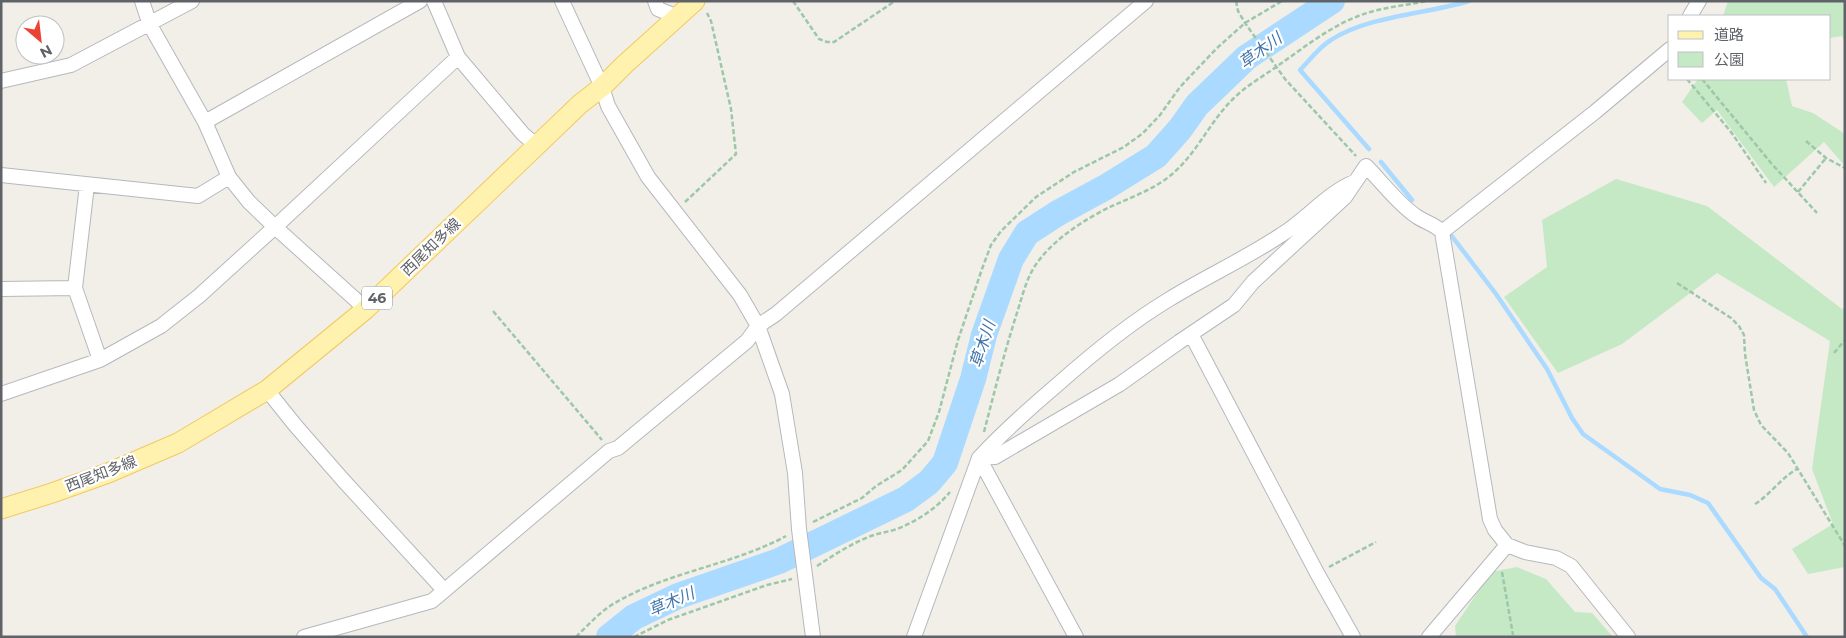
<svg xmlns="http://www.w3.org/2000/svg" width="1846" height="638" font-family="Montserrat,'Noto Sans JP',sans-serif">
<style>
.green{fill:#c5e8c5}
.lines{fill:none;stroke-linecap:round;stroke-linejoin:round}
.stream{stroke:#aadaff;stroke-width:4.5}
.river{stroke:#aadaff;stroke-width:26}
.minor-casing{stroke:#b5b8bc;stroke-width:16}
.major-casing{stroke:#f2c960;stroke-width:21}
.path{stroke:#9cc7a9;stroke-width:2.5;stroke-dasharray:5 2.5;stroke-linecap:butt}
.minor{stroke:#fff;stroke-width:14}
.major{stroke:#fff2af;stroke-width:19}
.labels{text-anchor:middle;stroke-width:4.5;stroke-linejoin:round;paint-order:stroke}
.shield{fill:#fff;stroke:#8f9295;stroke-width:1}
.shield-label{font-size:14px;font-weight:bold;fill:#5f6368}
.street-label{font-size:15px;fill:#5f6368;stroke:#fff}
.water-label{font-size:16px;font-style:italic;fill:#4174aa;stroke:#fff}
</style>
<rect width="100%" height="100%" fill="#f1efe8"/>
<path class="green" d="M1728,1H1845V43L1842,36L1830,38V16H1723Z
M1698,79H1786L1792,106L1813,113L1845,134V166L1824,142L1774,187L1717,110L1702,123L1682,102Z
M1616,179L1707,206L1842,309L1845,307V567L1808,574L1792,549L1833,524L1812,469L1830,341L1717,273L1622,344L1558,373L1504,297L1547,267L1542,220Z
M1517,567L1546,579L1575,612L1592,613L1613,637H1456L1455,626L1491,572Z"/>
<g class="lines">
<path class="stream" d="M1369,149L1300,70C1310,60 1319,47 1331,40C1367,16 1426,14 1469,1
M1381,162L1412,200
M1451,235L1496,294L1547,369L1572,418L1583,434L1660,489L1690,495L1708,503L1761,578L1775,589L1807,637"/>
<path class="river" d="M609,637L634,617L678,596L779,561L906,499L929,482L945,463L973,379L984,335L1011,259L1027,233L1058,213L1106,187L1156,156L1180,129L1197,105L1247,57L1332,1"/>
<g class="minor-casing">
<path id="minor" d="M142,1L150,25L205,122L229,177L249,202L275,227L366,309
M434,1L458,57L523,134L537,146
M562,1L602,87L608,106L648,177L740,295L758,326L782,394L795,473L799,529L813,637
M655,1L658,9L678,17
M1690,16L1699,1
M1,81L71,65L192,1
M205,122L420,1
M1,175L198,196L229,177
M87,185L75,288L100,360
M1442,232L1595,112L1670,49
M1,289L75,288
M1191,334L1317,573L1353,637
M267,390L295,425L343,480L444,590
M1,394L100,360L161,326L199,296L275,227L458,57
M979,458L995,457L1120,384L1179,342L1234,305L1253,282L1345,197L1366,166C1382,182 1397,203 1416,216C1424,222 1435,224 1442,232L1490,519L1495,530L1507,545L1525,552L1556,558L1571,566L1628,637
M979,458L1076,637
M304,637L432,601L609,451L618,448L747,341L758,326L776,314L1146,1
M914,637L979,458C1003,432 1030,408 1057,385C1092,354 1128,324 1168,300C1205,277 1245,259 1281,235C1307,219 1326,194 1354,182
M1429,637L1507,545"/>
</g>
<g class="major-casing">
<path id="major" d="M1,509L52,493L108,473L178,443L267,390L366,309L580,104L602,87L624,65L695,1"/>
</g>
<path class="path" d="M793,1L819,39L827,42H834L895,1
M1236,1L1238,11L1245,23L1285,79L1356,156
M1687,79L1731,132L1766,183
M1702,79L1771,163L1817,213
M1806,141L1826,158L1845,168
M1798,192L1826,158
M685,202L736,154L731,109L711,21L707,13
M1677,283L1731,318L1739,326L1744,335L1745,354L1754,410L1761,425L1788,453L1845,546
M493,311L602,440
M1834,353L1845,340
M984,432C994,393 1004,354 1016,316C1022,298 1026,278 1037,263C1054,239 1085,219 1112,206C1130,198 1149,191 1166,179C1196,157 1208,123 1234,98C1246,86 1262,77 1276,67C1305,47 1334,23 1367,13C1386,7 1407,5 1427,1
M1755,504C1771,494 1781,478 1797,469
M813,522L862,498L876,486L902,470L928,441L939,412L958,340L982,269L991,245L1001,231L1036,197L1074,172L1124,147L1143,133L1160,115L1180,87L1217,48L1245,23L1282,1
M817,566C834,555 852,543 871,536C879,533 888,532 897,529C917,521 936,509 950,492
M1329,567L1376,542
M1502,572L1513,635
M576,637C587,626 598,614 610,606C664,572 731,566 786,536
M634,637L668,620L767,585L792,579"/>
<use href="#minor" class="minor"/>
<use href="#major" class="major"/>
</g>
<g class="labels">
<rect class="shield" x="362" y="286.5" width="30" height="23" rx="4"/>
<g class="shield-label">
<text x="377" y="303">46</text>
</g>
<g class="street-label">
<text transform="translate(431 247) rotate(-44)" y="5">西尾知多線</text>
<text transform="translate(101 474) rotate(-21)" y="5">西尾知多線</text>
</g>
<g class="water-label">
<text transform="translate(1260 50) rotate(-36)" y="6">草木川</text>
<text transform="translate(982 344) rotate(-72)" y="6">草木川</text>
<text transform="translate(671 601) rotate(-23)" y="6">草木川</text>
</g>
</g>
<rect width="1846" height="638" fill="none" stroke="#5f6368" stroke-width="5"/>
<rect x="1668" y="15" width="162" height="65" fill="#ffffff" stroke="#bfc1c3"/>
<rect x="1678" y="31" width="25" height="8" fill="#fff2af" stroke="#bfc1c3"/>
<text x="1714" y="40" font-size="15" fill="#5f6368">道路</text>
<rect x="1678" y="52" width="25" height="15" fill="#c5e8c5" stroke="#bfc1c3"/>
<text x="1714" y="65" font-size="15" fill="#5f6368">公園</text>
<g transform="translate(40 40) rotate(152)"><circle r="24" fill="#ffffff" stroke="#bfc1c3"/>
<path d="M0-4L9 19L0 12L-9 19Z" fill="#ea4335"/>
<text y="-8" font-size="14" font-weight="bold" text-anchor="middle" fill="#5f6368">N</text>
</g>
</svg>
